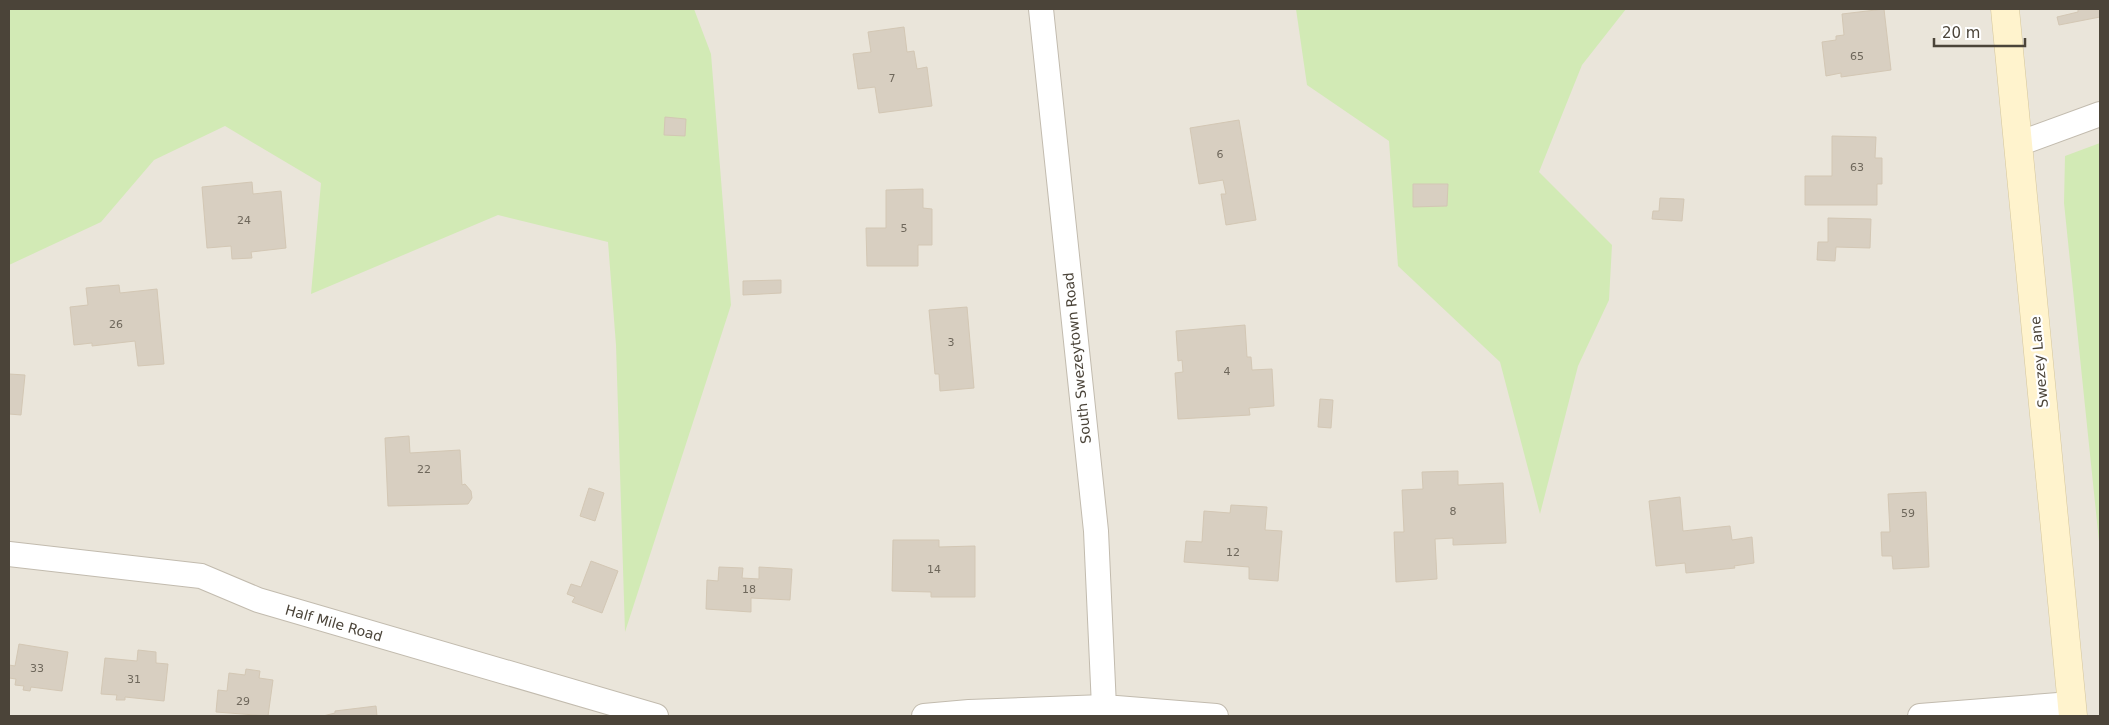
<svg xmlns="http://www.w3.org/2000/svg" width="2109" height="725" font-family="'DejaVu Sans',sans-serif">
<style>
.residential{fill:#eae5da}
.green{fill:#d2eab5}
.building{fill:#d8cfc1;stroke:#d3c7b4}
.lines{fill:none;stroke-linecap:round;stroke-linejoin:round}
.street-casing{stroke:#c2bbae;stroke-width:26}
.secondary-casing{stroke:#d6c79b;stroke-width:29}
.street{stroke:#fff;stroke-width:24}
.secondary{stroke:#fff3cd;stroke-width:28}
.labels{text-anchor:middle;stroke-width:4.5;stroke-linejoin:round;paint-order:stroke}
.number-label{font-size:11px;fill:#6e675b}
.street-label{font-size:14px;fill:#4b4439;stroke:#fff}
</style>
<rect width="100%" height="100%" fill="#f6f3ec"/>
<path class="residential" d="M9,9H2100V716H9Z"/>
<path class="green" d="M9,9H694L711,54L731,305L625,632L616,345L608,242L498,215L311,294L321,183L225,126L154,160L101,222L9,265Z
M1296,9H1626L1582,65L1539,172L1612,245L1609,300L1578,366L1540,514L1500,362L1398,266L1389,141L1307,85Z
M2100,143V551L2064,203L2065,156Z"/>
<path class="building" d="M1884,9L1891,70L1841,77V73L1826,76L1822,42L1836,40V36L1844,35L1842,14Z
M2078,9H2100V17L2059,25L2057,17L2078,12Z
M904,27L907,52L914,51L917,69L927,67L932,106L879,113L875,87L858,89L853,54L871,52L868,32Z
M665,117L686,119L685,136L664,135Z
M1239,120L1256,220L1226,225L1221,194H1226L1223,180L1199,184L1190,128Z
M1832,136L1876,137L1875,158H1882V184H1877V205H1805V176H1832Z
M252,182L253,194L281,191L286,248L251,252L252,258L232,259L231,246L207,248L202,187Z
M1413,184H1448L1447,206L1413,207Z
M923,189V208L932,209V245H918V266H867L866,228H886V190Z
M1660,198L1684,199L1682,221L1652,219L1653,211H1659Z
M1828,218L1871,219L1870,248L1836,247L1835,261L1817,260L1818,242H1828Z
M781,280V293L743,295V281Z
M119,285L120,293L157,289L164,364L138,366L135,341L92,346V343L74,345L70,307L88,305L86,288Z
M967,307L974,388L940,391L939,374H935L929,310Z
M1245,325L1247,357H1251L1252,370L1272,369L1274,406L1249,408L1250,415L1178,419L1175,373L1183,372L1182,360L1178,361L1176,331Z
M9,374L25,375L21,415L9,414Z
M1320,399L1333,400L1331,428L1318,427Z
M409,436L410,453L460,450L462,485L465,484L471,491L472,498L468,504L388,506L385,438Z
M1458,471V485L1503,483L1506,543L1453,545V538L1435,539L1437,579L1396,582L1394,532H1404L1402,490L1423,489L1422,472Z
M589,488L604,493L595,521L580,516Z
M1926,492L1929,567L1893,569L1892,556H1882L1881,532H1890L1888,494Z
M1680,497L1683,531L1730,526L1732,540L1752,537L1754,563L1734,566L1735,568L1686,573L1685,563L1656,566L1649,501Z
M1231,505L1267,507L1265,530L1282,531L1278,581L1249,579V567L1184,562L1186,541L1202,542L1204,511L1230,513Z
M893,540H939V547L975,546V597H931V592L892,591Z
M591,561L618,571L602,613L572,602L575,597L567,594L571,584L581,587Z
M719,567L743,568L742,578L759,579V567L792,569L790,600L751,598V612L706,609L707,580L718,581Z
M19,644L68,652L62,691L31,687L30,691L23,690L24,686L15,685L16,679L9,678V665L15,666Z
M138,650L156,652V663L168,664L164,701L125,697V700H116L117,695L101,694L105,658L137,661Z
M246,669L260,671L259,678L273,680L268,716L216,712L218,690L227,691L229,673L245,675Z
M376,706L377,716H323L335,713V711Z"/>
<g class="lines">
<g class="street-casing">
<path id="street" d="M1041,9L1096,531L1104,707
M2018,144L2100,114
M9,554L201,576L258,600L656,716
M924,716L969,712L1104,707L1216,716
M1920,716L2071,704"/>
</g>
<g class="secondary-casing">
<path id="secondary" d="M2005,9L2073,716"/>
</g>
<use href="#street" class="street"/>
<use href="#secondary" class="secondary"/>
</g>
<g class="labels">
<g class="number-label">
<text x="1857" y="60">65</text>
<text x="892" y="82">7</text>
<text x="1220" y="158">6</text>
<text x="1857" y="171">63</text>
<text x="244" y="224">24</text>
<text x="904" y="232">5</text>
<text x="116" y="328">26</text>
<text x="951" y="346">3</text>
<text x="1227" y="375">4</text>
<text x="424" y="473">22</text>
<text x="1453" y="515">8</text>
<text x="1908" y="517">59</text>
<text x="1233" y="556">12</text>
<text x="934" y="573">14</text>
<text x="749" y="593">18</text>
<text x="37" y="672">33</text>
<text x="134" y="683">31</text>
<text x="243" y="705">29</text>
</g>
<g class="street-label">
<text transform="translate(1077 358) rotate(-96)" y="5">South Swezeytown Road</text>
<text transform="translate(2039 362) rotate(-95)" y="5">Swezey Lane</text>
<text transform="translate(334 623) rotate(16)" y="5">Half Mile Road</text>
</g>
</g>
<rect width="2109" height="725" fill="none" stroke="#4b4439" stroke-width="20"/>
<path d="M1934 38v8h91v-8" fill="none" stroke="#4b4439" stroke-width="2.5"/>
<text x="1942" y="38" font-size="15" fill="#4b4439" stroke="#ffffff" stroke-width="4" paint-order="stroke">20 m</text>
</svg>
